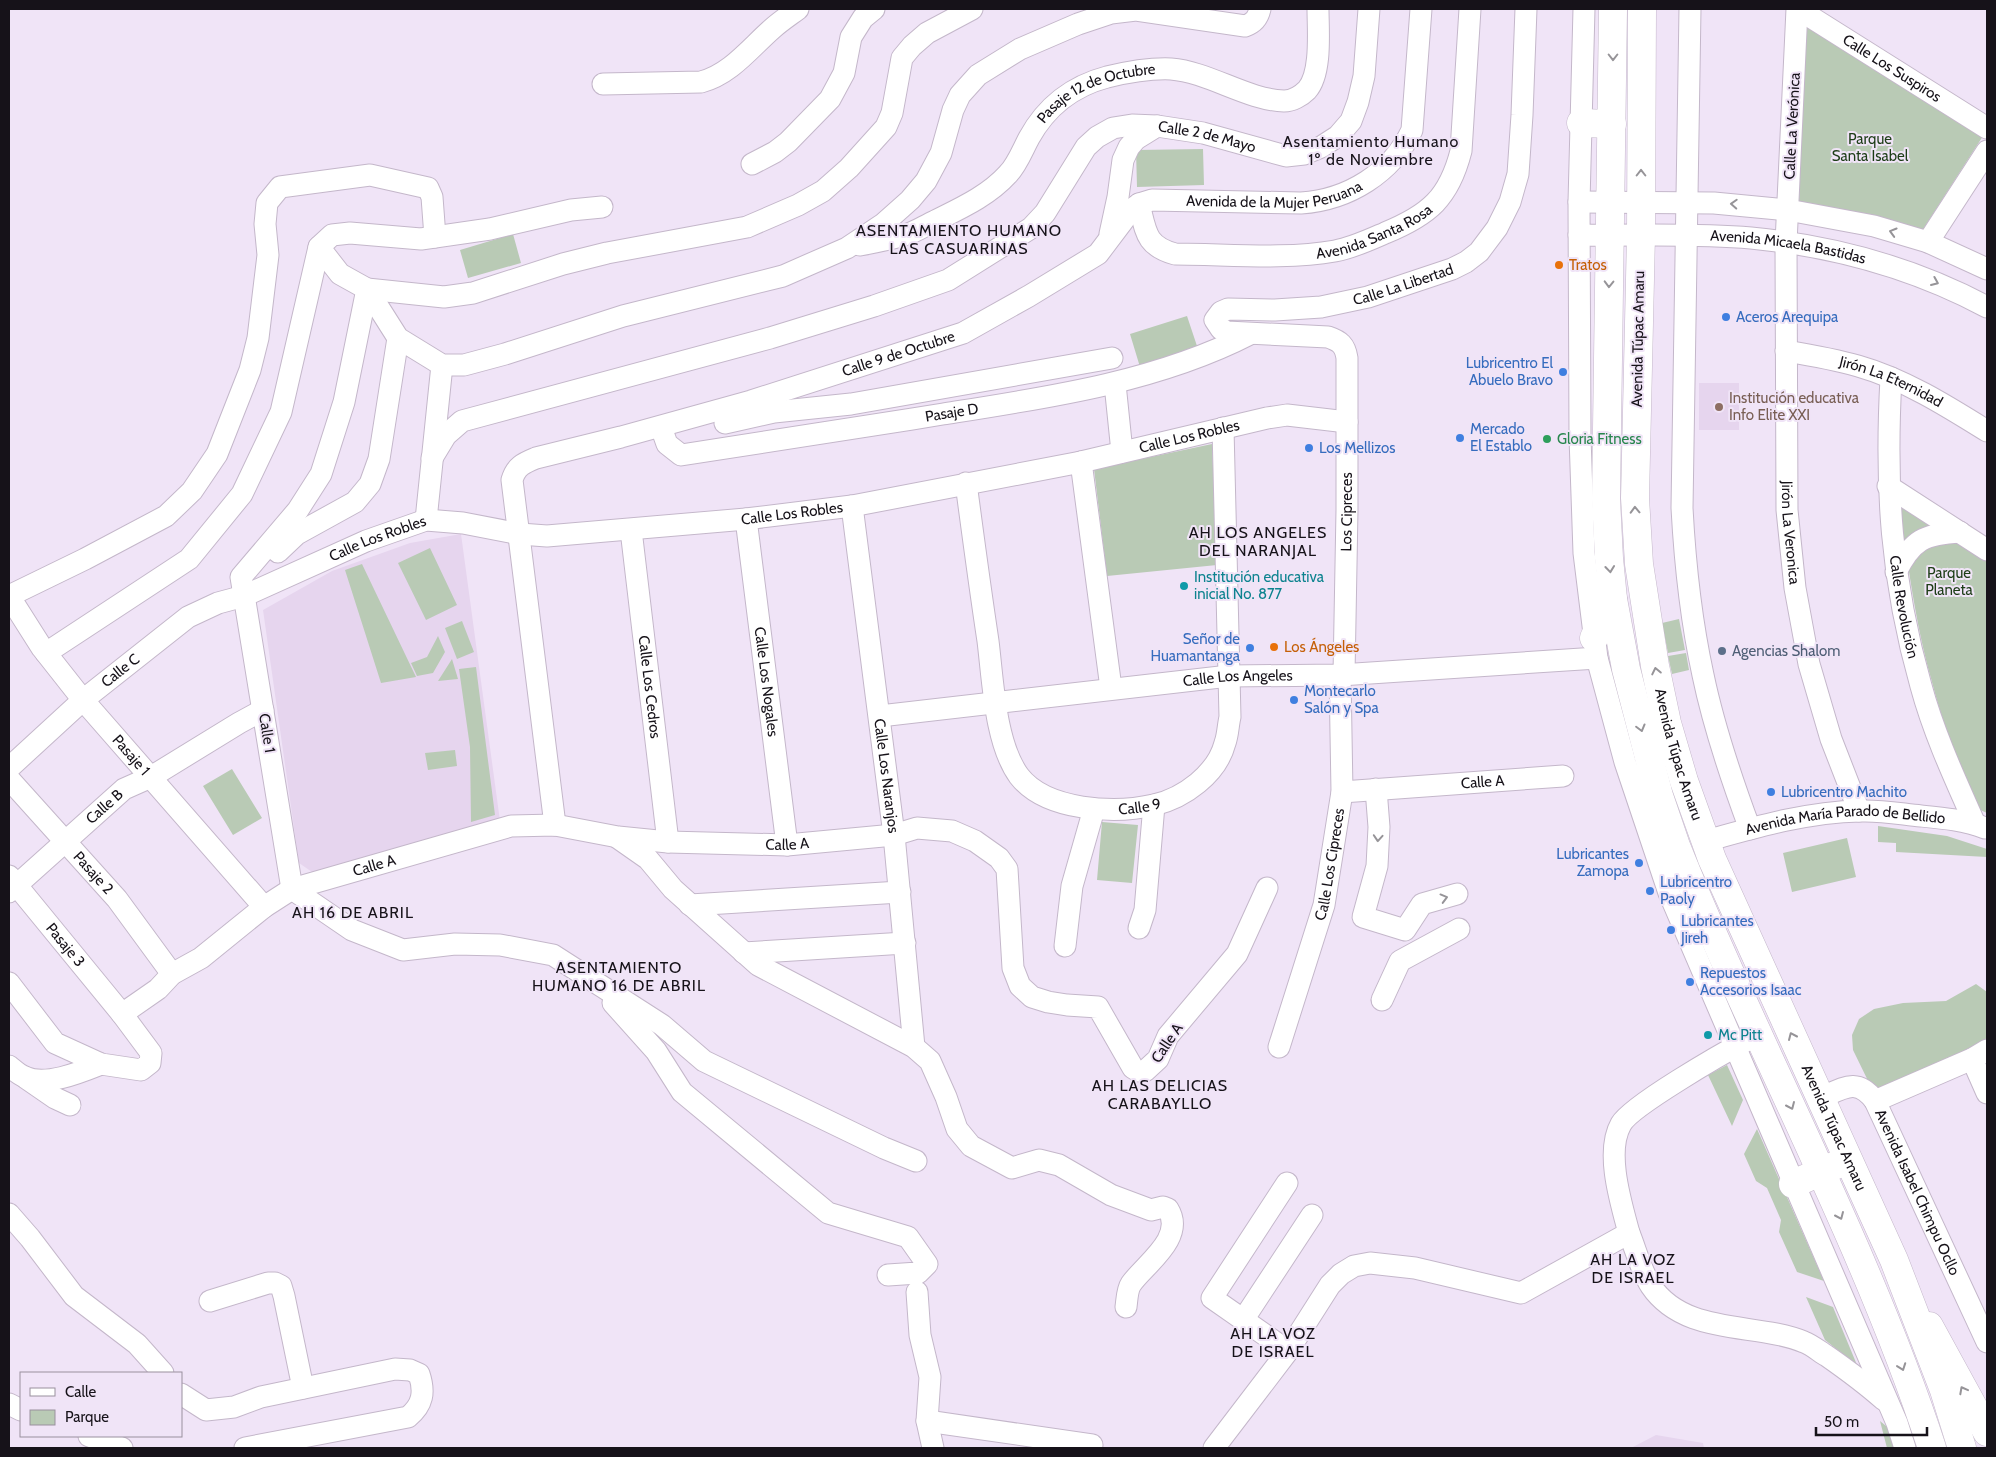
<svg xmlns="http://www.w3.org/2000/svg" width="1996" height="1457" font-family="Cabin,sans-serif">
<style>
.built{fill:#e6d5ee}
.green{fill:#b9cab5}
.lines{fill:none;stroke-linecap:round;stroke-linejoin:round}
.minor-casing{stroke:#c4b7ca;stroke-width:23}
.major-casing{stroke:#c4b7ca;stroke-width:29}
.highway-casing{stroke:#c4b7ca;stroke-width:29}
.minor{stroke:#fff;stroke-width:21}
.major{stroke:#fff;stroke-width:28}
.highway{stroke:#fff;stroke-width:28}
.oneway{stroke:#969498}
.food-dot{fill:#e8710a;stroke:#f0e4f7;stroke-width:2}
.shop-dot{fill:#3f7fe0;stroke:#f0e4f7;stroke-width:2}
.education-dot{fill:#8d6e63;stroke:#f0e4f7;stroke-width:2}
.leisure-dot{fill:#2e9e5b;stroke:#f0e4f7;stroke-width:2}
.culture-dot{fill:#0f9aa8;stroke:#f0e4f7;stroke-width:2}
.service-dot{fill:#5c6f8a;stroke:#f0e4f7;stroke-width:2}
.labels{text-anchor:middle;stroke-width:4;stroke-linejoin:round;paint-order:stroke}
.street-label{font-size:15px;fill:#161219;stroke:#f0e4f7}
.park-label{font-size:15px;fill:#1d3d17;stroke:#f0e4f7}
.food-label{font-size:15px;fill:#c56008;stroke:#f0e4f7;text-anchor:start}
.shop-label{font-size:15px;fill:#366cbe;stroke:#f0e4f7;text-anchor:start}
.education-label{font-size:15px;fill:#785e54;stroke:#f0e4f7;text-anchor:start}
.leisure-label{font-size:15px;fill:#27864d;stroke:#f0e4f7;text-anchor:start}
.culture-label{font-size:15px;fill:#0d838f;stroke:#f0e4f7;text-anchor:start}
.service-label{font-size:15px;fill:#4e5e75;stroke:#f0e4f7;text-anchor:start}
.neighbourhood-label{font-size:16px;letter-spacing:1px;fill:#161219;stroke:#f0e4f7}
</style>
<rect width="100%" height="100%" fill="#f0e4f7"/>
<path class="built" d="M1699,383H1739V430H1699Z
M461,534L500,821L315,874L299,863L263,610L332,571L410,543Z
M1656,1435L1703,1443L1704,1448H1631Z"/>
<path class="green" d="M1805,23L1983,136L1922,231L1799,202Z
M1203,149L1204,185L1137,187L1136,150Z
M513,234L521,263L468,278L460,250Z
M1187,316L1198,349L1140,367L1130,334Z
M1212,444L1217,565L1107,576L1094,469Z
M1892,497L1937,525L1913,533L1898,546Z
M1958,541L1987,560V813L1978,809C1961,768 1943,726 1932,682C1921,644 1914,605 1908,565L1929,543Z
M430,548L457,605L426,620L398,563Z
M362,564L416,677L381,683L345,570Z
M1679,619L1685,650L1668,653L1662,623Z
M462,621L474,652L457,659L445,628Z
M438,636L445,652L433,673L417,676L411,663L427,657Z
M1686,653L1689,670L1672,674L1668,656Z
M452,659L458,679L438,681Z
M476,667L495,815L471,822L470,747L459,669Z
M455,750L457,766L428,770L425,753Z
M232,769L262,818L233,835L203,786Z
M1102,822L1138,825L1132,883L1097,880Z
M1878,826L1947,836L1987,849V857L1896,852V843L1878,842Z
M1847,838L1856,877L1792,892L1783,853Z
M1976,984L1987,992V1038L1963,1052L1873,1091L1853,1050L1852,1035L1859,1019L1874,1009L1903,1003L1946,1001Z
M1727,1065L1743,1100L1732,1126L1708,1075Z
M1757,1129L1824,1281L1797,1272L1779,1232L1781,1220L1767,1188L1756,1181L1744,1154Z
M1806,1297L1833,1307L1857,1365L1825,1340Z
M1880,1421L1897,1435L1901,1448H1887Z"/>
<g class="lines">
<g class="minor-casing">
<g id="minor">
<path d="M1584,9L1579,202L1580,437L1584,553L1597,658L1625,762L1669,893L1897,1423L1905,1448"/>
<path d="M1690,9L1682,508C1685,564 1691,620 1703,675C1714,728 1731,778 1750,829"/>
<path id="s1" d="M1797,9L1786,243L1787,510L1795,588L1809,664L1831,739L1859,811"/>
<path id="s2" d="M1798,9L1987,128"/>
<path d="M603,84L701,82C731,74 750,48 773,28C781,21 790,15 798,9"/>
<path d="M752,164L775,152L788,142L830,99L844,73L851,37L863,18L874,9"/>
<path d="M1579,202L1714,203L1788,210L1874,226L1928,242L1987,269"/>
<path id="s3" d="M1139,204C1146,231 1145,246 1175,254C1225,254 1286,260 1335,251C1352,248 1369,240 1385,233C1429,215 1449,198 1461,151L1470,9"/>
<path d="M602,207L571,210L490,229L421,239L350,233L332,235L319,247L340,274L367,289L398,338L442,365H464L505,354L623,316L783,276L847,248L883,224L910,200L926,181L941,153L953,110L960,95L978,75L1020,49L1078,24L1111,13L1136,10L1245,26C1254,23 1258,18 1260,9"/>
<path id="s4" d="M1110,234L1118,197L1123,160L1129,147L1136,139L1157,126L1203,133L1286,156L1304,154L1321,147L1338,136L1351,121L1358,102L1364,76L1369,9"/>
<path id="s5" d="M1579,235C1636,236 1694,233 1751,238C1833,246 1914,268 1987,307"/>
<path d="M1928,242L1987,151"/>
<path id="s6" d="M860,245C876,242 892,239 908,234C917,231 926,225 935,221C961,208 988,196 1008,174C1017,165 1023,149 1029,138C1046,107 1073,86 1107,77C1128,72 1149,68 1171,69C1209,72 1247,100 1284,101C1292,101 1301,96 1307,90C1322,73 1318,30 1318,9"/>
<path id="s7" d="M1786,351C1810,355 1834,359 1858,366C1904,379 1947,406 1987,431"/>
<path id="s8" d="M1891,378C1885,487 1891,581 1921,686C1934,734 1955,779 1975,824"/>
<path d="M1115,384L1122,452"/>
<path d="M725,423L774,412L851,404L1112,358"/>
<path id="s9" d="M661,427L667,444L681,455C769,441 856,428 943,414C1045,398 1157,382 1250,334"/>
<path d="M432,458L446,435L462,421L770,338L874,306L948,280L1031,228L1045,213L1086,147L1097,137L1113,128L1132,125L1157,126"/>
<path d="M1081,462L1111,688"/>
<path id="s10" d="M966,483C973,536 980,588 988,641C993,681 995,743 1019,776C1046,811 1115,814 1154,805C1184,798 1217,774 1225,743C1228,735 1228,725 1230,717L1223,428"/>
<path d="M1888,486L1987,550"/>
<path id="s11" d="M852,506L894,835L914,1047"/>
<path id="s12" d="M746,519L787,845"/>
<path d="M426,520L442,365"/>
<path id="s13" d="M631,530L668,842"/>
<path d="M278,552L297,534L355,502L370,484L379,459L398,338"/>
<path d="M1896,572C1912,540 1924,534 1960,532"/>
<path d="M9,596L85,559L166,516L192,491L217,454L250,370L258,338L268,255L265,224L267,203L280,187L370,175L428,188L432,197L435,237"/>
<path id="s14" d="M9,596L42,648L83,700L264,907"/>
<path d="M46,653L189,559L242,494L281,412L319,247"/>
<path id="s15" d="M1344,674L1347,510V358C1345,345 1340,341 1328,337L1227,332L1221,329L1215,320L1221,312L1228,309L1275,310L1321,307L1368,297L1452,269L1466,262L1479,252L1497,228L1510,202L1518,174L1522,115L1526,9"/>
<path id="s16" d="M880,716L1229,676L1340,675L1597,658"/>
<path id="s17" d="M9,768L83,700L188,617L218,603L244,596L366,541L426,520L463,523L520,534L547,536L746,519L852,506L1081,462L1267,418L1287,415L1347,422"/>
<path id="s18" d="M9,779L117,899L172,974"/>
<path d="M1376,789L1379,827L1377,866L1363,917L1405,930L1422,904L1457,894"/>
<path id="s19" d="M1342,792L1563,776"/>
<path id="s20" d="M555,825L512,480C516,466 524,463 536,458L621,437L751,401L963,333L1029,296L1098,254L1132,209L1139,204L1152,200L1301,203C1348,200 1392,173 1412,130L1421,9"/>
<path d="M618,838L648,859L673,889L758,965L914,1047L930,1061L946,1097L957,1129L971,1146L1012,1168L1039,1160L1059,1165L1111,1195L1151,1210L1163,1207L1168,1209C1186,1238 1144,1265 1131,1284C1127,1290 1127,1300 1126,1307"/>
<path id="s21" d="M1706,841C1756,827 1807,812 1860,811C1880,810 1901,814 1921,816C1942,818 1965,820 1985,828"/>
<path id="s22" d="M9,876L122,1014"/>
<path id="s23" d="M9,892L124,789L151,777L239,723L263,710"/>
<path d="M690,905L900,892"/>
<path d="M1139,928L1145,910L1154,805"/>
<path d="M1065,946L1072,886L1094,809"/>
<path d="M744,953L905,943"/>
<path id="s24" d="M9,983L55,1043L101,1064L141,1070L150,1063L151,1053L122,1014L158,989L172,974L201,958L264,907L292,889L511,826L555,825L618,837L668,842L787,845L894,835L917,828L952,831L975,841L999,858L1007,869L1013,968L1020,986L1032,997L1048,1002L1067,1005L1098,1007L1133,1068L1138,1071H1145L1158,1059L1168,1036L1237,954L1267,888"/>
<path d="M1382,1000L1400,961L1459,929"/>
<path d="M613,1003L656,1051L682,1092L828,1213L908,1237L927,1264L918,1273L888,1275"/>
<path id="s25" d="M1279,1047L1324,905L1342,792L1340,675"/>
<path d="M1972,1059L1987,1093"/>
<path d="M9,1066C14,1070 19,1075 25,1077C45,1087 81,1072 101,1064"/>
<path d="M26,1078L55,1098L70,1105"/>
<path id="s26" d="M1821,1098C1844,1088 1857,1077 1875,1101L1987,1342"/>
<path d="M1875,1101L1972,1059L1987,1050"/>
<path d="M916,1161L884,1148L704,1061L662,1025L553,955L500,945L455,944L403,950L352,930L292,889L241,577L298,510L321,474L344,402L367,289L444,297L473,293L563,264L607,253L747,227L798,205L823,191L849,168L886,127L892,113L902,58L912,46L927,33L972,9"/>
<path d="M1287,1183L1212,1298L1288,1351"/>
<path d="M9,1214L30,1238L74,1296L137,1344L163,1373"/>
<path d="M1629,1233C1636,1250 1641,1271 1651,1286C1685,1336 1755,1322 1804,1342C1812,1345 1820,1352 1827,1356C1847,1370 1866,1384 1884,1400"/>
<path d="M917,1292L920,1335L930,1377L927,1421L933,1448"/>
<path d="M210,1301L268,1283H275L281,1286L284,1296L303,1388"/>
<path d="M1243,1320L1312,1215"/>
<path d="M181,1394L206,1410L234,1407L261,1397L395,1369L410,1370L419,1374C425,1392 423,1405 408,1417L245,1448"/>
<path d="M9,1404L21,1410"/>
<path d="M927,1421L1092,1445"/>
<path d="M89,1436L122,1448"/>
<path d="M1214,1448L1288,1351L1330,1285L1341,1274L1354,1266L1370,1263L1415,1268L1521,1293L1629,1233C1621,1203 1605,1152 1621,1124C1631,1106 1723,1053 1746,1041"/>
</g>
</g>
<g class="major-casing">
<path id="major" d="M1929,1326L1987,1432"/>
</g>
<g class="highway-casing">
<g id="highway">
<path d="M1613,9L1606,499L1609,558L1613,599L1626,669L1659,796L1676,846C1757,1048 1864,1240 1932,1448"/>
<path id="s27" d="M1642,9L1641,235L1635,498L1639,564L1655,666L1667,723L1684,781L1712,859L1894,1260L1944,1390L1962,1448"/>
<path d="M1581,123L1612,124"/>
<path d="M1594,638L1613,599"/>
<path d="M1793,1184L1836,1165"/>
</g>
</g>
<use href="#minor" class="minor"/>
<use href="#major" class="major"/>
<use href="#highway" class="highway"/>
</g>
<defs><path id="oneway-chevron" d="M-2-3.5L2.5 0L-2 3.5" fill="none" stroke-width="1.6" stroke-linecap="round" stroke-linejoin="round" transform="scale(1.25)"/></defs>
<g class="oneway">
<use href="#oneway-chevron" transform="translate(1613 57) rotate(90)"/>
<use href="#oneway-chevron" transform="translate(1641 173) rotate(-90)"/>
<use href="#oneway-chevron" transform="translate(1734 204) rotate(-177)"/>
<use href="#oneway-chevron" transform="translate(1893 232) rotate(-164)"/>
<use href="#oneway-chevron" transform="translate(1935 282) rotate(23)"/>
<use href="#oneway-chevron" transform="translate(1609 284) rotate(91)"/>
<use href="#oneway-chevron" transform="translate(1635 510) rotate(-92)"/>
<use href="#oneway-chevron" transform="translate(1610 569) rotate(84)"/>
<use href="#oneway-chevron" transform="translate(1656 671) rotate(-102)"/>
<use href="#oneway-chevron" transform="translate(1641 728) rotate(75)"/>
<use href="#oneway-chevron" transform="translate(1378 838) rotate(94)"/>
<use href="#oneway-chevron" transform="translate(1444 898) rotate(-15)"/>
<use href="#oneway-chevron" transform="translate(1792 1036) rotate(-114)"/>
<use href="#oneway-chevron" transform="translate(1791 1106) rotate(66)"/>
<use href="#oneway-chevron" transform="translate(1840 1216) rotate(66)"/>
<use href="#oneway-chevron" transform="translate(1902 1367) rotate(70)"/>
<use href="#oneway-chevron" transform="translate(1963 1390) rotate(-118)"/>
</g>
<g class="food-dot">
<circle cx="1559" cy="265" r="5"/>
<circle cx="1274" cy="647" r="5"/>
</g>
<g class="shop-dot">
<circle cx="1726" cy="317" r="5"/>
<circle cx="1563" cy="372" r="5"/>
<circle cx="1460" cy="438" r="5"/>
<circle cx="1309" cy="448" r="5"/>
<circle cx="1250" cy="648" r="5"/>
<circle cx="1294" cy="700" r="5"/>
<circle cx="1771" cy="792" r="5"/>
<circle cx="1639" cy="863" r="5"/>
<circle cx="1650" cy="891" r="5"/>
<circle cx="1671" cy="930" r="5"/>
<circle cx="1690" cy="982" r="5"/>
</g>
<circle class="education-dot" cx="1719" cy="407" r="5"/>
<circle class="leisure-dot" cx="1547" cy="439" r="5"/>
<g class="culture-dot">
<circle cx="1184" cy="586" r="5"/>
<circle cx="1708" cy="1035" r="5"/>
</g>
<circle class="service-dot" cx="1722" cy="651" r="5"/>
<g class="labels">
<g class="street-label">
<text dy="5" stroke="none"><textPath href="#s2" startOffset="111">Calle Los Suspiros</textPath></text>
<text dy="5" stroke="none"><textPath href="#s6" startOffset="294">Pasaje 12 de Octubre</textPath></text>
<text transform="translate(1792 126) rotate(-87)" y="5">Calle La Verónica</text>
<text dy="5" stroke="none"><textPath href="#s4" startOffset="176">Calle 2 de Mayo</textPath></text>
<text dy="5" stroke="none"><textPath href="#s20" startOffset="1185">Avenida de la Mujer Peruana</textPath></text>
<text dy="5" stroke="none"><textPath href="#s3" startOffset="270">Avenida Santa Rosa</textPath></text>
<text dy="5" stroke="none"><textPath href="#s5" startOffset="210">Avenida Micaela Bastidas</textPath></text>
<text dy="5" stroke="none"><textPath href="#s15" startOffset="661">Calle La Libertad</textPath></text>
<text transform="translate(1638 339) rotate(-89)" y="5">Avenida Túpac Amaru</text>
<text dy="5" stroke="none"><textPath href="#s20" startOffset="759">Calle 9 de Octubre</textPath></text>
<text dy="5" stroke="none"><textPath href="#s7" startOffset="110">Jirón La Eternidad</textPath></text>
<text dy="5" stroke="none"><textPath href="#s9" startOffset="310">Pasaje D</textPath></text>
<text dy="5" stroke="none"><textPath href="#s17" startOffset="1265">Calle Los Robles</textPath></text>
<text dy="5" stroke="none"><textPath href="#s15" startOffset="162">Los Cipreces</textPath></text>
<text dy="5" stroke="none"><textPath href="#s17" startOffset="860">Calle Los Robles</textPath></text>
<text dy="5" stroke="none"><textPath href="#s1" startOffset="524">Jirón La Veronica</textPath></text>
<text dy="5" stroke="none"><textPath href="#s17" startOffset="440">Calle Los Robles</textPath></text>
<text dy="5" stroke="none"><textPath href="#s8" startOffset="230">Calle Revolución</textPath></text>
<text dy="5" stroke="none"><textPath href="#s17" startOffset="148">Calle C</textPath></text>
<text dy="5" stroke="none"><textPath href="#s16" startOffset="360">Calle Los Angeles</textPath></text>
<text dy="5" stroke="none"><textPath href="#s12" startOffset="164">Calle Los Nogales</textPath></text>
<text dy="5" stroke="none"><textPath href="#s13" startOffset="158">Calle Los Cedros</textPath></text>
<text transform="translate(267 733) rotate(81)" y="5">Calle 1</text>
<text dy="5" stroke="none"><textPath href="#s27" startOffset="750">Avenida Túpac Amaru</textPath></text>
<text dy="5" stroke="none"><textPath href="#s14" startOffset="201">Pasaje 1</textPath></text>
<text dy="5" stroke="none"><textPath href="#s11" startOffset="272">Calle Los Naranjos</textPath></text>
<text dy="5" stroke="none"><textPath href="#s19" startOffset="141">Calle A</textPath></text>
<text dy="5" stroke="none"><textPath href="#s10" startOffset="429">Calle 9</textPath></text>
<text dy="5" stroke="none"><textPath href="#s23" startOffset="128">Calle B</textPath></text>
<text dy="5" stroke="none"><textPath href="#s21" startOffset="142">Avenida María Parado de Bellido</textPath></text>
<text dy="5" stroke="none"><textPath href="#s24" startOffset="954">Calle A</textPath></text>
<text dy="5" stroke="none"><textPath href="#s25" startOffset="190">Calle Los Cipreces</textPath></text>
<text dy="5" stroke="none"><textPath href="#s24" startOffset="534">Calle A</textPath></text>
<text dy="5" stroke="none"><textPath href="#s18" startOffset="126">Pasaje 2</textPath></text>
<text dy="5" stroke="none"><textPath href="#s22" startOffset="89">Pasaje 3</textPath></text>
<text transform="translate(1167 1043) rotate(-56)" y="5">Calle A</text>
<text dy="5" stroke="none"><textPath href="#s27" startOffset="1155">Avenida Túpac Amaru</textPath></text>
<text dy="5" stroke="none"><textPath href="#s26" startOffset="162">Avenida Isabel Chimpu Ocllo</textPath></text>
</g>
<g class="park-label">
<text x="1870" y="144">Parque<tspan x="1870" dy="17">Santa Isabel</tspan></text>
<text x="1949" y="578">Parque<tspan x="1949" dy="17">Planeta</tspan></text>
</g>
<g class="food-label">
<text x="1569" y="270">Tratos</text>
<text x="1284" y="652">Los Ángeles</text>
</g>
<g class="shop-label">
<text x="1736" y="322">Aceros Arequipa</text>
<text x="1553" y="368" text-anchor="end">Lubricentro El<tspan x="1553" dy="17">Abuelo Bravo</tspan></text>
<text x="1470" y="434">Mercado<tspan x="1470" dy="17">El Establo</tspan></text>
<text x="1319" y="453">Los Mellizos</text>
<text x="1240" y="644" text-anchor="end">Señor de<tspan x="1240" dy="17">Huamantanga</tspan></text>
<text x="1304" y="696">Montecarlo<tspan x="1304" dy="17">Salón y Spa</tspan></text>
<text x="1781" y="797">Lubricentro Machito</text>
<text x="1629" y="859" text-anchor="end">Lubricantes<tspan x="1629" dy="17">Zamopa</tspan></text>
<text x="1660" y="887">Lubricentro<tspan x="1660" dy="17">Paoly</tspan></text>
<text x="1681" y="926">Lubricantes<tspan x="1681" dy="17">Jireh</tspan></text>
<text x="1700" y="978">Repuestos<tspan x="1700" dy="17">Accesorios Isaac</tspan></text>
</g>
<g class="education-label">
<text x="1729" y="403">Institución educativa<tspan x="1729" dy="17">Info Elite XXI</tspan></text>
</g>
<g class="leisure-label">
<text x="1557" y="444">Gloria Fitness</text>
</g>
<g class="culture-label">
<text x="1194" y="582">Institución educativa<tspan x="1194" dy="17">inicial No. 877</tspan></text>
<text x="1718" y="1040">Mc Pitt</text>
</g>
<g class="service-label">
<text x="1732" y="656">Agencias Shalom</text>
</g>
<g class="neighbourhood-label">
<text x="1371" y="147">Asentamiento Humano<tspan x="1371" dy="18">1º de Noviembre</tspan></text>
<text x="959" y="236">ASENTAMIENTO HUMANO<tspan x="959" dy="18">LAS CASUARINAS</tspan></text>
<text x="1258" y="538">AH LOS ANGELES<tspan x="1258" dy="18">DEL NARANJAL</tspan></text>
<text x="353" y="918">AH 16 DE ABRIL</text>
<text x="619" y="973">ASENTAMIENTO<tspan x="619" dy="18">HUMANO 16 DE ABRIL</tspan></text>
<text x="1160" y="1091">AH LAS DELICIAS<tspan x="1160" dy="18">CARABAYLLO</tspan></text>
<text x="1633" y="1265">AH LA VOZ<tspan x="1633" dy="18">DE ISRAEL</tspan></text>
<text x="1273" y="1339">AH LA VOZ<tspan x="1273" dy="18">DE ISRAEL</tspan></text>
</g>
</g>
<rect width="1996" height="1457" fill="none" stroke="#161219" stroke-width="20"/>
<rect x="20" y="1372" width="162" height="65" fill="#f0e4f7" stroke="#99909e"/>
<rect x="30" y="1388" width="25" height="8" fill="#ffffff" stroke="#99909e"/>
<text x="65" y="1397" font-size="15" fill="#161219">Calle</text>
<rect x="30" y="1410" width="25" height="15" fill="#b9cab5" stroke="#99909e"/>
<text x="65" y="1422" font-size="15" fill="#161219">Parque</text>
<path d="M1816 1427v8h111v-8" fill="none" stroke="#161219" stroke-width="2.5"/>
<text x="1824" y="1427" font-size="15" fill="#161219" stroke="#f0e4f7" stroke-width="4" paint-order="stroke">50 m</text>
</svg>
